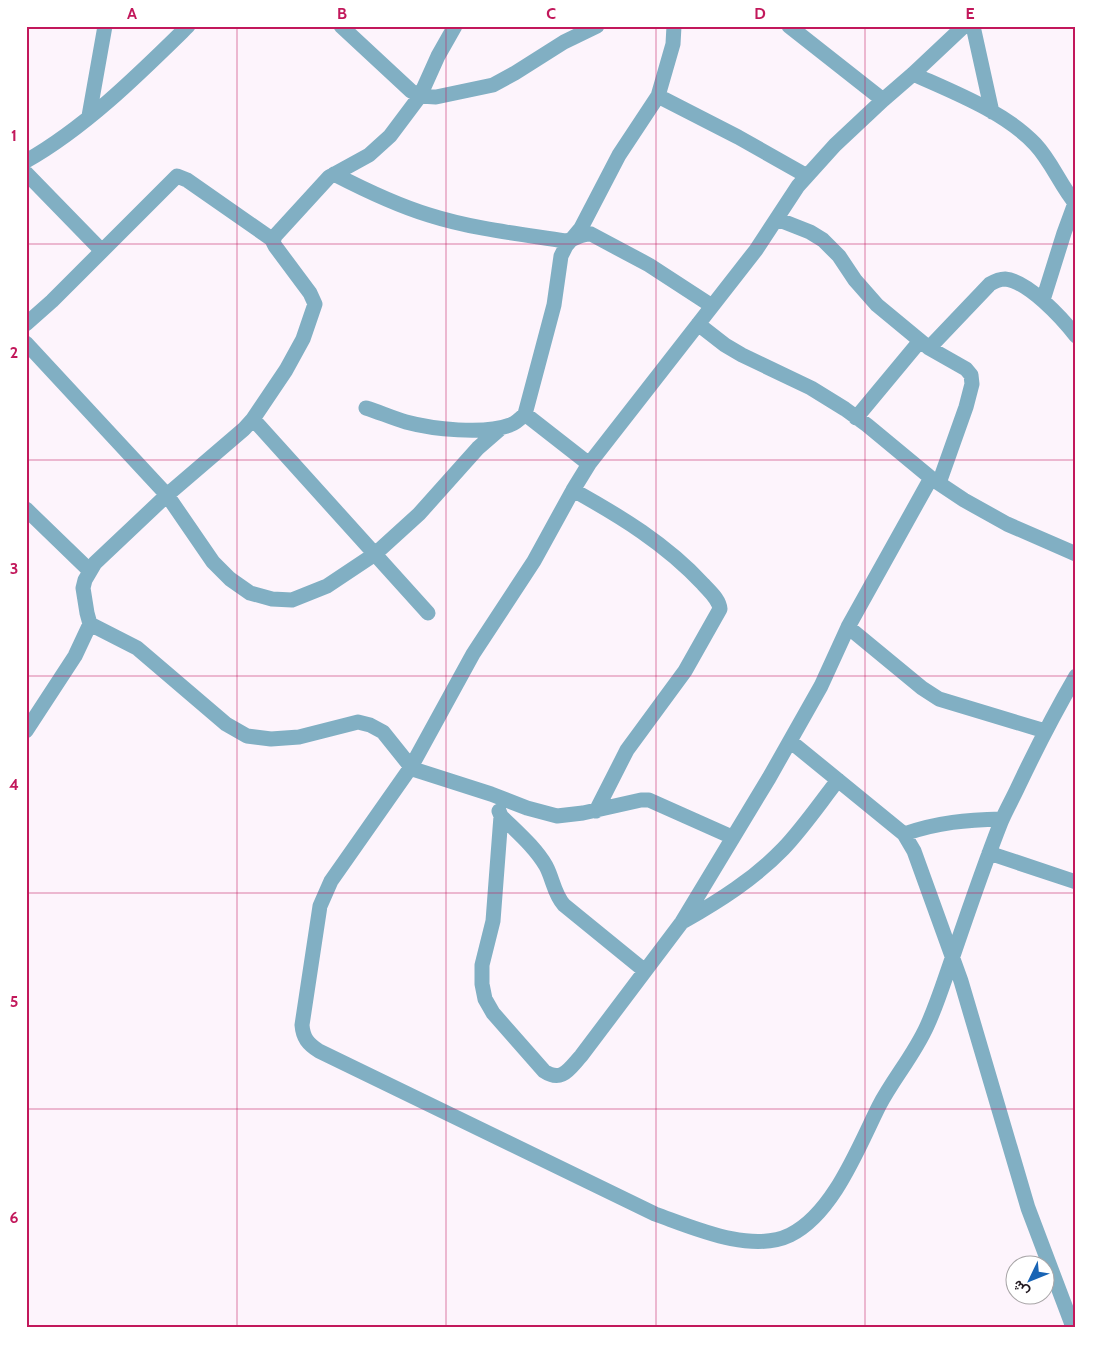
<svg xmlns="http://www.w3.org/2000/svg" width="1102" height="1353" font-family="Cabin,Vazirmatn,sans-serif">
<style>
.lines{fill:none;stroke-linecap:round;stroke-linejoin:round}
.minor{stroke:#81afc3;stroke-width:15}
.grid{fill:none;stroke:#c2185b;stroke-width:1;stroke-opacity:0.55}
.neatline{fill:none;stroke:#c2185b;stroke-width:2}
.grid-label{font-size:16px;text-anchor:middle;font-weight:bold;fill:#c2185b}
</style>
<rect width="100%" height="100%" fill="#fdf4fc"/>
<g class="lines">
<path class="minor" d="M341,26L411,91L420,96L436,97L493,85L515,73L564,42L597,26
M789,26L883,100
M964,26L913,74L883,100L835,145L798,186L756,250L589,464L573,490L534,561L473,654L411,767L331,881L320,906L302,1025C303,1038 308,1044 319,1051L655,1214C692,1227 751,1254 790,1235C833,1214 858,1148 879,1106C893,1079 914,1055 927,1026C938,1002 945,978 954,953C969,909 984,865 1001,822C1006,810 1013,798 1018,787C1036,749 1055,712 1076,676
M973,26L992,112
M913,74C953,92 1005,112 1035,144C1052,162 1060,185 1076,204
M658,96L738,137L807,176
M89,116L105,26
M26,161C86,127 139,74 188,26
M26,173L101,250
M334,174C365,190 396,205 429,215C473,229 520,234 565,241C575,240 581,233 591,234L649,265L712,306
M777,219L810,232L823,240L839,256L855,280L877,305L929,348L966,369L971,375L972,384L966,407L939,483
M1043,300L1064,233L1075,203
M26,324L52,301L177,176L187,180L273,240
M698,324L725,345L742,355L811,388L845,409L867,425L931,478L964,500L1007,524L1076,554
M26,343L167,495L213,562L230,579L250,593L272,599L292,600L327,586L375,554L419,514L478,448L501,428
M929,348L990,284C995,281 999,279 1005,279C1028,281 1062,318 1076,336
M366,408C379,412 392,418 406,422C432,429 484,435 510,425C516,423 520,419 525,414L554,305L561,256L566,246L581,228L619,155L658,96L673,44L674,26
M525,414L589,464
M856,418L920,341
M253,419L428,613
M573,490C620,516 666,544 703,584C710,592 719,599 720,609L685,671L627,750L596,811
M26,509L89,570
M90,624L137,648L226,724L247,736L271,739L299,737L358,722L370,725L383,732L411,767L416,770L491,794L527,808L557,816L583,813L641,800H649L732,837
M848,627L922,688L939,699L1045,731
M26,731L75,656L90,624L87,613L83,588L85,580L95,563L167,495L244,429L253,419L286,370L303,339L315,304L310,293L275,246L273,242L275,236L329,177L369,155L390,136L420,96L438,56L455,26
M790,741L904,834L914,851L961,981L1028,1208L1073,1327
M499,811L501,816C517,832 535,847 546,866C553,879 554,894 564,905L645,971
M501,816L493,921L482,965V984L485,999L493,1013L544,1071C562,1083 569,1069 581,1056L682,922L769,778L821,686L848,627L931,478
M904,834C939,822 966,820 1002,819
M989,853L1076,882
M684,921C719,901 754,879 783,849C803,828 820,803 838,780"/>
</g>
<path class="grid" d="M237,26V1327M446,26V1327M656,26V1327M865,26V1327M26,244H1076M26,460H1076M26,676H1076M26,893H1076M26,1109H1076"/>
<rect width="1102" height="1353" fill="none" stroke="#ffffff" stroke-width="55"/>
<g transform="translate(1030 1280) rotate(227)"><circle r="24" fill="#ffffff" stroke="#a8a5a7"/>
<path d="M0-4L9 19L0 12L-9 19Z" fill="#1964b4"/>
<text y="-8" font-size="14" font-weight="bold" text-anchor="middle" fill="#251d24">ش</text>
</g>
<rect x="28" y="28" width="1046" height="1298" class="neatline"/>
<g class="grid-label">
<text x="132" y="19">A</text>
<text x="342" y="19">B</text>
<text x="551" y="19">C</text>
<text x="760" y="19">D</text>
<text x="970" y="19">E</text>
<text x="14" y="141">1</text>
<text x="14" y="358">2</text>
<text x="14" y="574">3</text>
<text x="14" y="790">4</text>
<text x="14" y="1007">5</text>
<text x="14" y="1223">6</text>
</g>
</svg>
